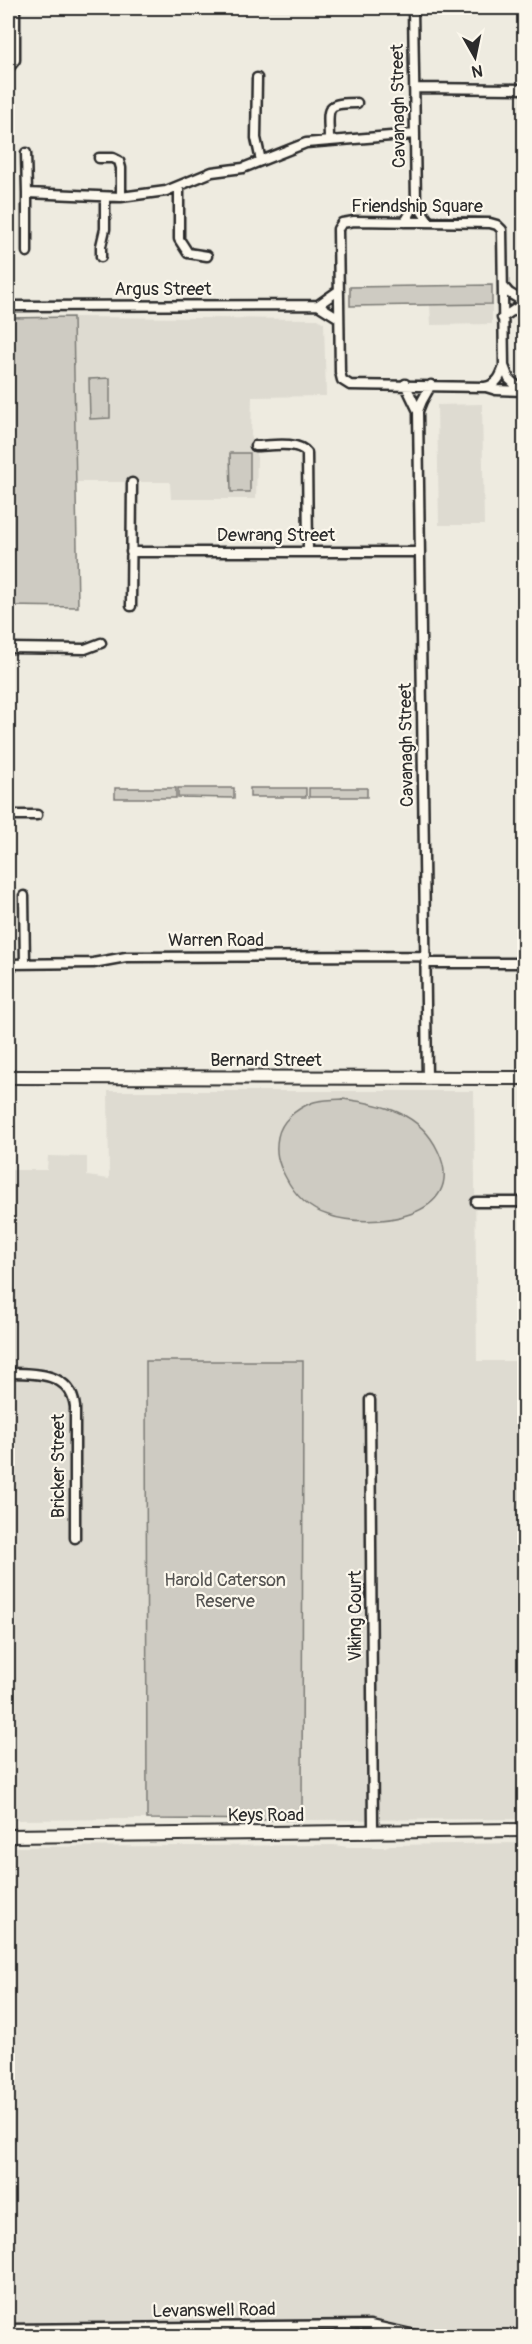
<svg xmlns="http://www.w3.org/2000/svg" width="532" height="2344" font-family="Pangolin,sans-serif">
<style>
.built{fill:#dedbd1}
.green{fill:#cecbc2;stroke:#7c7b76;stroke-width:1.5}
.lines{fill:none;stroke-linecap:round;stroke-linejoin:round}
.street-casing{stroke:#2b2b2b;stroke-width:13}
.secondary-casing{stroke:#2b2b2b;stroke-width:16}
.street{stroke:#fbf7ec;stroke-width:8}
.secondary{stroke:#fbf7ec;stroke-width:12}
.labels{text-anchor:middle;stroke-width:4.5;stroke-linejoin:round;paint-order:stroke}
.street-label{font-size:18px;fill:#2b2b2b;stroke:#fbf7ec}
.park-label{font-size:18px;fill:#545351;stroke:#fbf7ec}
</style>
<rect width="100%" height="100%" fill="#eeebe0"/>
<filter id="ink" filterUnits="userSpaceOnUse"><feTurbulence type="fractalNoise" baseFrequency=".0167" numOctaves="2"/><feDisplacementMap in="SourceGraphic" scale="12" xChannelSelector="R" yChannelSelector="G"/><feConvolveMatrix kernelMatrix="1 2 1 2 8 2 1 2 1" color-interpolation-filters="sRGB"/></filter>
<g filter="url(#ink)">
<path class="built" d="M492,304V324L431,325L430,305Z
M73,317L318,319L324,323L326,396L252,397L251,435L257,458L256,499H171L170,482H75Z
M482,404L484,525H439L437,405Z
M108,1091H474L477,1361H524V1819L302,1820L303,1361H147V1819L8,1820V1170H47L48,1156L87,1157V1176L109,1179Z
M524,1843V2336H8V1847L334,1845L348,1847H385L390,1845Z"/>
<path class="green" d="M492,285V304L350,306V287Z
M73,317L78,607L8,606V318Z
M110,378V418L90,419L89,379Z
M230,453H250V492H231Z
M115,788H176V798H115Z
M178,788H234V798L178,797Z
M250,788H306V797H250Z
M309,788H367V797H309Z
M343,1099C381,1104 420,1112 438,1151C470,1218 370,1230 328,1215C308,1209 294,1194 285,1176C278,1163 275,1152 278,1137C281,1121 296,1109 311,1103C320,1099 333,1100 343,1099Z
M146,1361H303L302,1820L147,1819Z"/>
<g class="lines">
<g class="street-casing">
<path id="street" d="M8,69L15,60V8
M257,78L256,138L261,161
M414,88L524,89
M329,140C329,109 322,103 357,103
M26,153L27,193
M99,158H113L119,161L121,168V197
M179,187V239L188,253L207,256
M416,203L429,222
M354,221L490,223L497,225L502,230L504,366C501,376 497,385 485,387L350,385L342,380L340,372L338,229L342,223Z
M405,222L416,203L413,8
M27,252V193L121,197L166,191L212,172L243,168L306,143L415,134
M101,257V246L105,229V197
M503,286L509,293L524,302
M318,305L338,291
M8,306L318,305L339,318
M502,318L524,303
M504,366L509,379L521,390
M405,384L418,411
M486,387L496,390L524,391
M255,446C269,446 298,440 307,453L308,552
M131,552H420
M131,606L132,483
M8,648L85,649L101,643
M8,815H37
M24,896L25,964
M426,963H524
M8,964L93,963L126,957L426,956
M427,1078L418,411L422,401L431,385
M476,1202H524
M8,1373C34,1373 71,1372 75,1407V1538
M370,1400L373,1832
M8,2329L370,2325L420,2336"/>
</g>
<g class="secondary-casing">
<path id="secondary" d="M8,1077L524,1078
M8,1836L524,1830"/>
</g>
<use href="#street" class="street"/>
<use href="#secondary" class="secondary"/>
</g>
</g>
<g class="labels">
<g class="street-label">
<text transform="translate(398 106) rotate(-91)" y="6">Cavanagh Street</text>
<text x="417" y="212">Friendship Square</text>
<text x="163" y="295">Argus Street</text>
<text x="276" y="541">Dewrang Street</text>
<text transform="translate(406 745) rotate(-91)" y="6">Cavanagh Street</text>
<text x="216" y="946">Warren Road</text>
<text x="266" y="1066">Bernard Street</text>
<text transform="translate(58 1466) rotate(-90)" y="6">Bricker Street</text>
<text transform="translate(355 1616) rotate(-90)" y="6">Viking Court</text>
<text x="266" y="1821">Keys Road</text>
<text transform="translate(214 2310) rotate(-1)" y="6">Levanswell Road</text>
</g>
<g class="park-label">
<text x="225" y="1586">Harold Caterson<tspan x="225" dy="21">Reserve</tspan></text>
</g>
</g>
<rect width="532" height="2344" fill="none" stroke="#fbf7ec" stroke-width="30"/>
<rect x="15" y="15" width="502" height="2314" fill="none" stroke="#2b2b2b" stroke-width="2" filter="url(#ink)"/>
<g transform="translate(475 57) rotate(171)" stroke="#fbf7ec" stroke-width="4.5" paint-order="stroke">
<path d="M0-4.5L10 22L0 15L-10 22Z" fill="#2b2b2b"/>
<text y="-9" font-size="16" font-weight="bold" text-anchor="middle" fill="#2b2b2b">N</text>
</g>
</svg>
